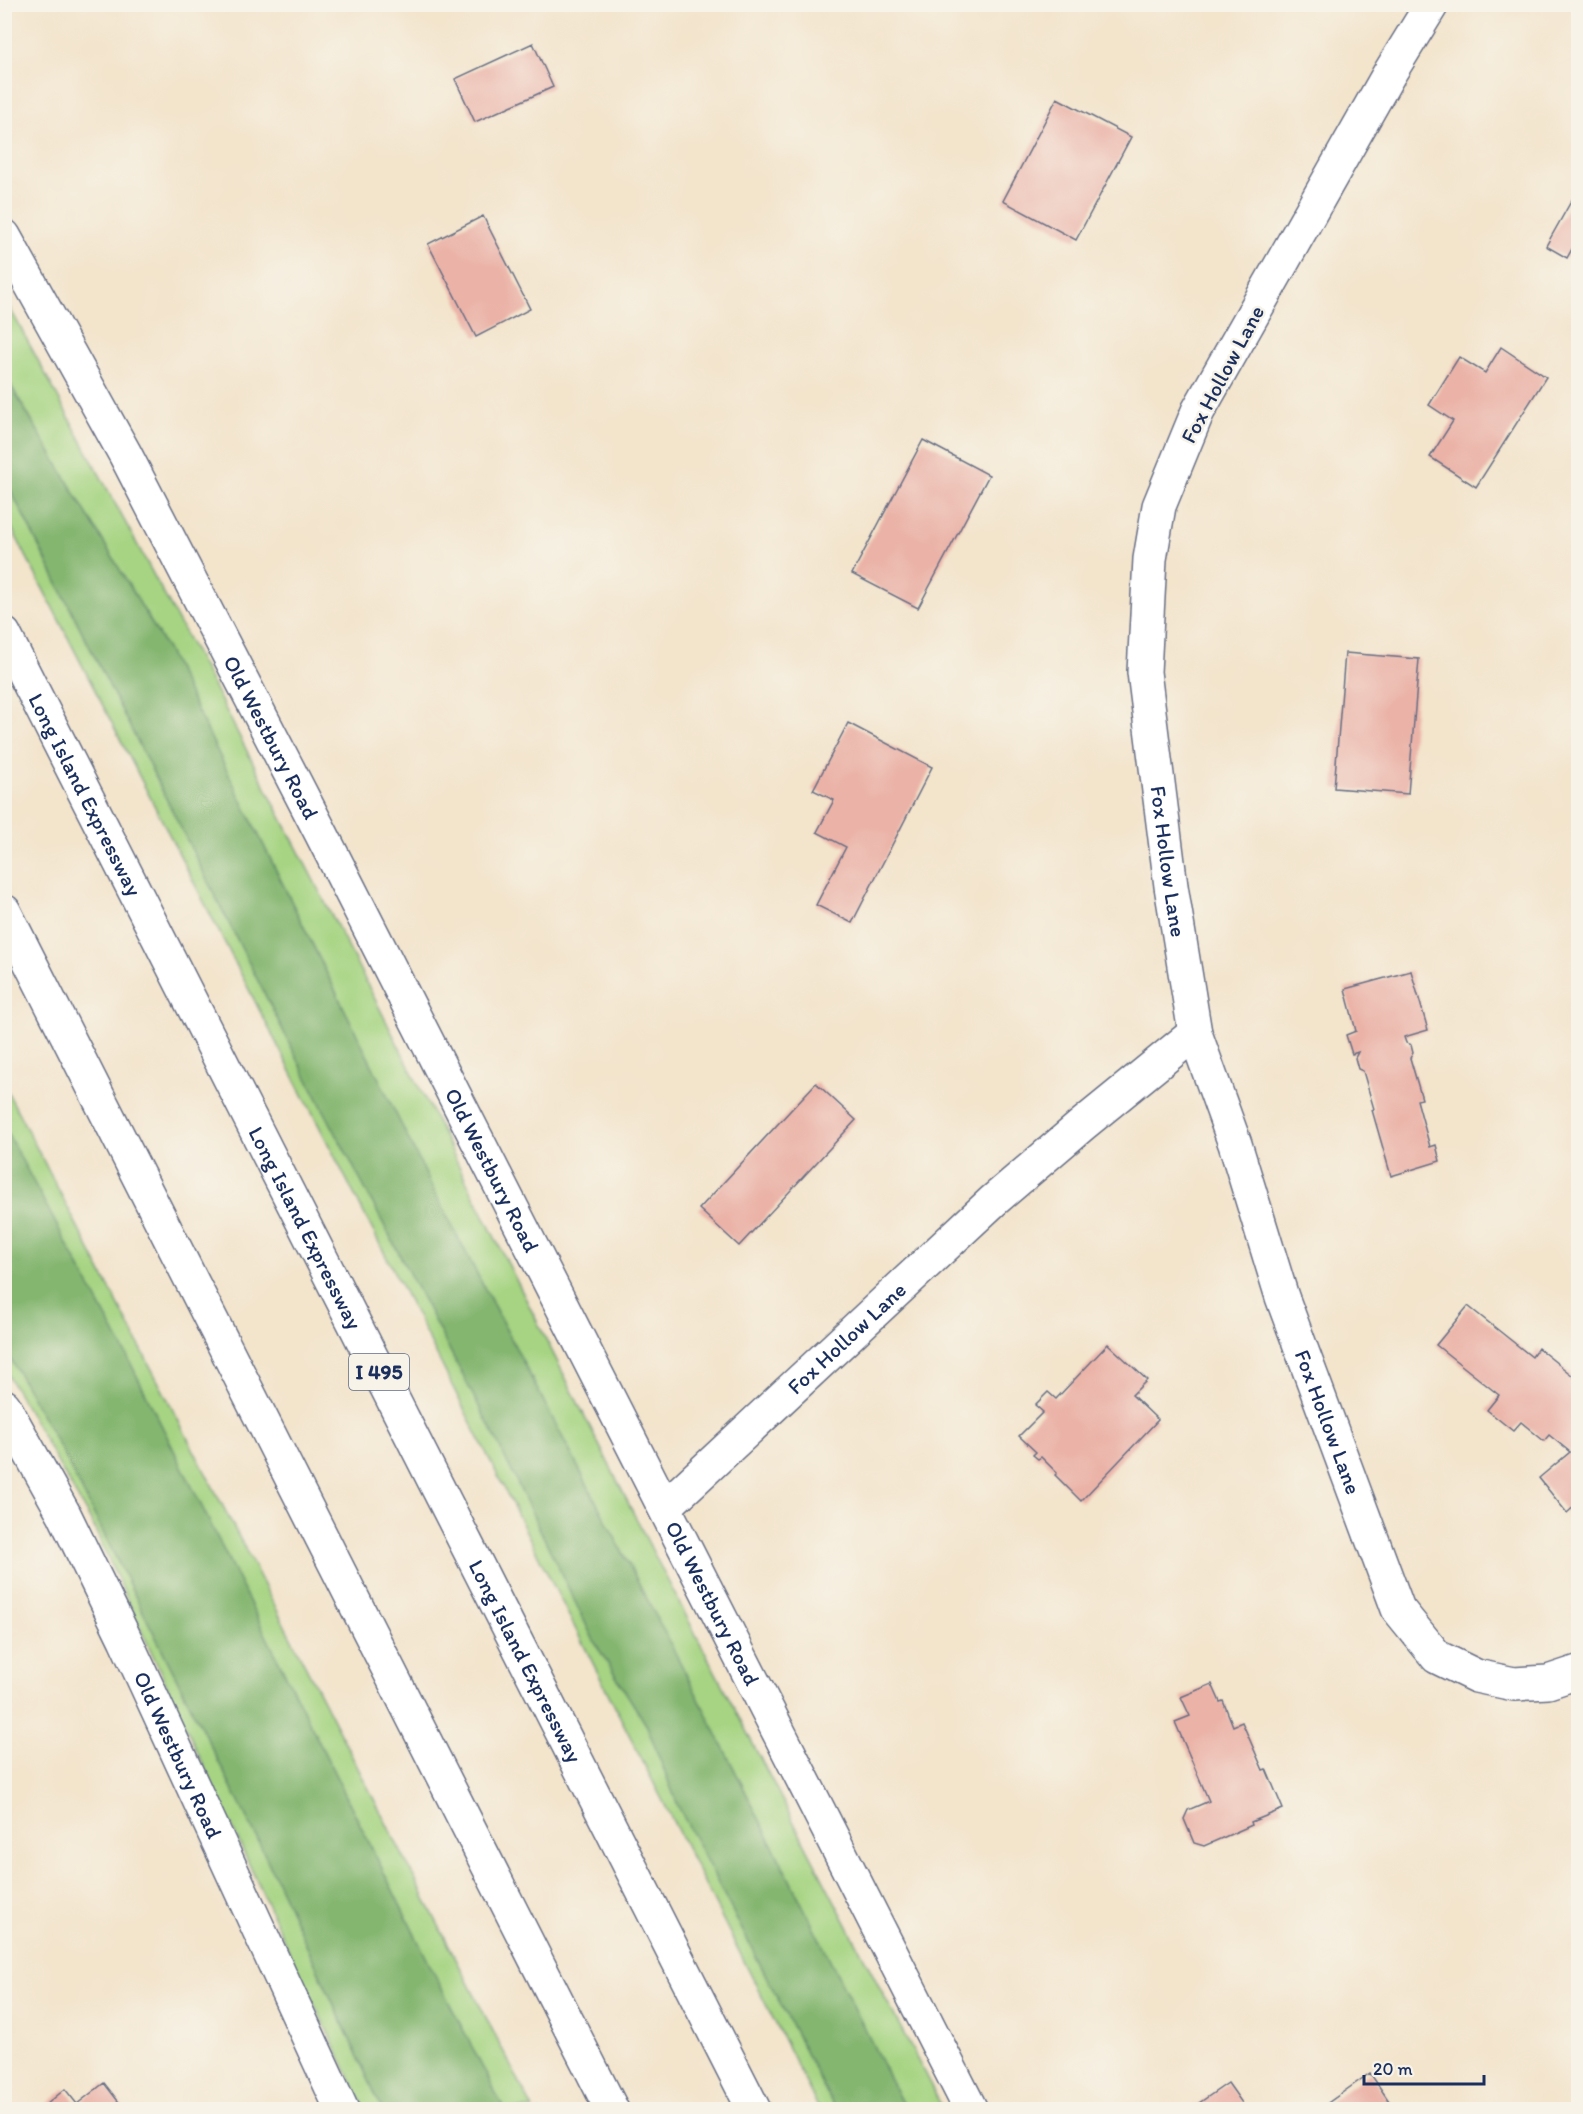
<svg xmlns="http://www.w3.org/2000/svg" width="1583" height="2114" font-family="Itim,sans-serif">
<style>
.green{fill:#a6d482;stroke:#608270;stroke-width:1.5}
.forest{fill:#84b670;stroke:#507267;stroke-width:1.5}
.building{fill:#ebb3a8}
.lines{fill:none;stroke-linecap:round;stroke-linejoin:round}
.minor-casing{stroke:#676e84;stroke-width:36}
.secondary-casing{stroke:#676e84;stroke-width:36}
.motorway-casing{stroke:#676e84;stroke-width:36}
.minor{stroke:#fff;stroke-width:33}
.secondary{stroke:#fff;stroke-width:33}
.motorway{stroke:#fff;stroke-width:33}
.labels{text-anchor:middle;stroke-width:5;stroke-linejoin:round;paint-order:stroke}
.shield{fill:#f7f3e8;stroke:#5d6a87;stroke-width:1.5}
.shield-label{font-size:21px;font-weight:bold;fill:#1b2f5e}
.street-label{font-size:22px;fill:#1b2f5e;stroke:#f7f3e8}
</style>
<rect width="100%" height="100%" fill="#f7f3e8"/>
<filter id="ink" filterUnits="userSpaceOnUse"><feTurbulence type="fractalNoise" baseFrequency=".0167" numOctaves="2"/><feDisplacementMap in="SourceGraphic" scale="12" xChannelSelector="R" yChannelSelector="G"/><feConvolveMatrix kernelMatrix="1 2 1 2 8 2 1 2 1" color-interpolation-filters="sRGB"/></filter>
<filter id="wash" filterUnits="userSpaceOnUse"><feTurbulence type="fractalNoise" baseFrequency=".008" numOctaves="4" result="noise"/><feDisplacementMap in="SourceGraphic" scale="24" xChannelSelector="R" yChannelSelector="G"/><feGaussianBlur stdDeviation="1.35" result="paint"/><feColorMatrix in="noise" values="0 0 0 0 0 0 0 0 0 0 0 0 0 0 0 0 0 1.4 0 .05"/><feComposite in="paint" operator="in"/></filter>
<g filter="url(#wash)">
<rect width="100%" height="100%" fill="#f3e4cc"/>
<path class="green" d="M4,297L215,689L379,1007L656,1558L943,2109H819L427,1336L5,515Z
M4,1085L266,1589L533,2109H365L295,1964L92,1523L5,1370Z"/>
<path class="forest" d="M4,374L167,649L438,1199L693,1687L905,2109H835L678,1806L647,1726L595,1643L495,1437L308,1080L5,479Z
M4,1127L126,1354L434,1973L504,2109H382L258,1840L64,1455L5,1349Z"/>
<g id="blocks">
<path class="building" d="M533,43L553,87L475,122L455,79Z
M1057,98L1131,137L1076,240L1003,201Z
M1578,189V238L1567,258L1546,246Z
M483,216L530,309L476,337L428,244Z
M1501,347L1546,377L1476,487L1430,457L1453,421L1429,405L1459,357L1485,373Z
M923,440L989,475L918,608L852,574Z
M1345,653L1419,659L1408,794L1334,788Z
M848,723L932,767L852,923L816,905L846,847L817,832L834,800L813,790Z
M1411,971L1428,1030L1404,1037L1406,1043L1411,1045L1413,1053L1410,1058L1422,1099L1417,1100L1430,1147L1436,1145L1440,1161L1391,1176L1372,1110L1374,1109L1363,1071L1358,1069L1355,1058L1358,1052L1352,1054L1346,1035L1356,1031L1345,989Z
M816,1083L856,1120L739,1246L699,1209Z
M1468,1306L1532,1357L1538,1348L1578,1380V1503L1567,1513L1539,1478L1570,1452L1549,1435L1544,1441L1521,1422L1513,1431L1487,1410L1499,1395L1436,1345Z
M1108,1344L1147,1380L1132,1395L1158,1420L1081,1501L1055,1475L1057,1473L1041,1457L1038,1459L1033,1455L1036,1452L1019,1436L1043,1412L1035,1405L1048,1392L1056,1399Z
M1212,1684L1220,1702L1223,1701L1233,1726L1242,1722L1263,1770L1266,1769L1283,1809L1251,1822L1252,1825L1204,1846L1194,1843L1184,1819L1188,1810L1209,1801L1175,1722L1190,1716L1181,1697Z
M1370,2073L1395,2110H1318Z
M104,2083L125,2110H40L65,2089L77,2104Z
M1228,2083L1247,2110H1189Z"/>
</g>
</g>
<g filter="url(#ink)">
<use href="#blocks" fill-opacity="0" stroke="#676e84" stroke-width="1.5"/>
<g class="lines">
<g class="minor-casing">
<g id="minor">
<path id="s1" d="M1432,4L1389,74L1198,411L1159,506L1150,559L1144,672L1171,886L1195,1033L1235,1144L1282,1297L1398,1609L1437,1657L1476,1676L1514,1684L1548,1682L1578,1672"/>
<path id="s2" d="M665,1507L993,1201L1082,1125L1195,1033"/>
</g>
</g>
<g class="secondary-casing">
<g id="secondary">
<path id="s3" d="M4,236L125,454L321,833L971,2110"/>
<path id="s4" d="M4,1406L64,1514L125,1639L342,2110"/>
</g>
</g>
<g class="motorway-casing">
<g id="motorway">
<path id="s5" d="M4,634L754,2110"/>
<path d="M4,911L612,2110"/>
</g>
</g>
<use href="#minor" class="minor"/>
<use href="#secondary" class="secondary"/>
<use href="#motorway" class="motorway"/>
</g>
</g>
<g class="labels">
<rect class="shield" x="349" y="1354" width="60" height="36" rx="4.5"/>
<g class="shield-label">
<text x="379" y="1379">I 495</text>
</g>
<g class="street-label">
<text transform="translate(1222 374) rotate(-62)" y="8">Fox Hollow Lane</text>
<text dy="8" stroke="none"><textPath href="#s3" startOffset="568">Old Westbury Road</textPath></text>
<text dy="8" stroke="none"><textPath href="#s5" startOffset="180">Long Island Expressway</textPath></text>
<text dy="8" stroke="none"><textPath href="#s1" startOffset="930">Fox Hollow Lane</textPath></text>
<text dy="8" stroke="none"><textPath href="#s3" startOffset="1054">Old Westbury Road</textPath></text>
<text dy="8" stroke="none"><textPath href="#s5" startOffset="666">Long Island Expressway</textPath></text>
<text dy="8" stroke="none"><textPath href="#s2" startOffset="248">Fox Hollow Lane</textPath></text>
<text dy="8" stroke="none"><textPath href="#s1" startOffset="1515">Fox Hollow Lane</textPath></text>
<text dy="8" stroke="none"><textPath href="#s3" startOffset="1540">Old Westbury Road</textPath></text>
<text dy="8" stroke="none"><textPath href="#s5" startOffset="1152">Long Island Expressway</textPath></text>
<text dy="8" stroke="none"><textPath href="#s4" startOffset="390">Old Westbury Road</textPath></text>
</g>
</g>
<rect width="1583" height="2114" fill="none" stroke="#f7f3e8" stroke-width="24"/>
<path d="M1364 2075v9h120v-9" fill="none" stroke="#1b2f5e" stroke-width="3"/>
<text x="1373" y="2075" font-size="18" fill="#1b2f5e" stroke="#f7f3e8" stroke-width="4.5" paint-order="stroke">20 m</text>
</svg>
